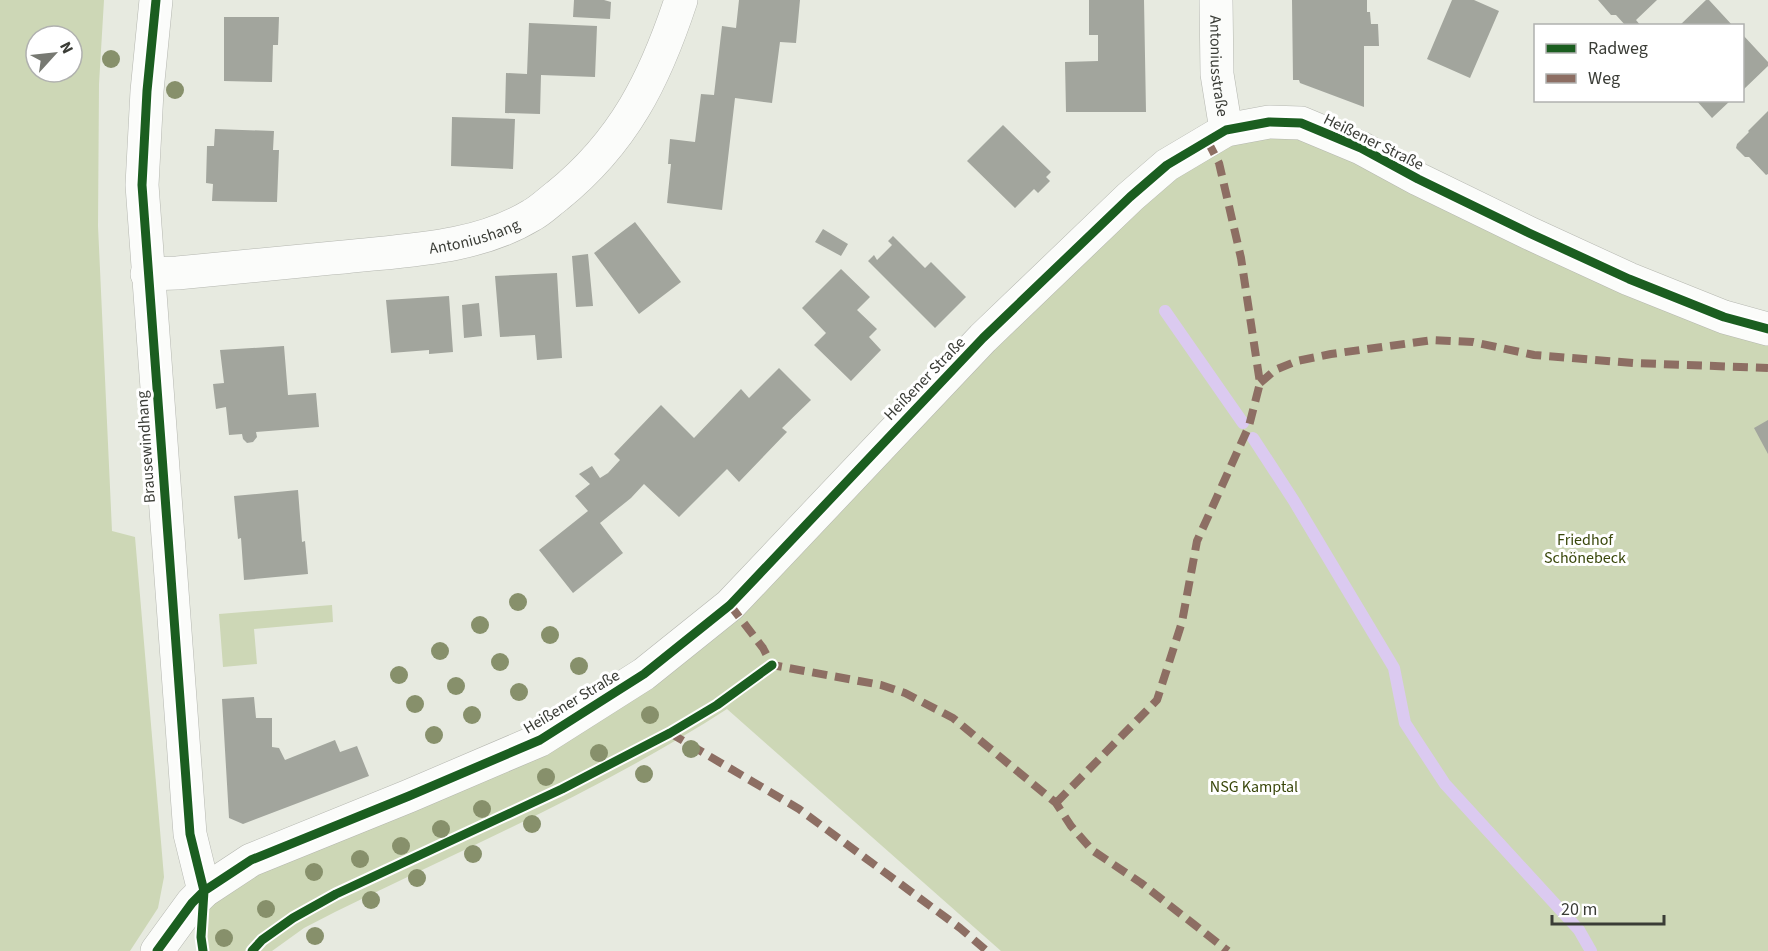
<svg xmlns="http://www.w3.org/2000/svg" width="1768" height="951" font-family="'Source Sans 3',sans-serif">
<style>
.green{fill:#cdd7b6;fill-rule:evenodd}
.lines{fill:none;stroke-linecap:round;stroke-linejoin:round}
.stream{stroke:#dbcaf0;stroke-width:12}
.building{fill:#a2a59d}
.minor-casing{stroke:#b5b7b0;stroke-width:34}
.minor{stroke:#fbfcfa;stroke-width:33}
.quiet{stroke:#8d6e63;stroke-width:8;stroke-dasharray:15 8;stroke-linecap:butt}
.cycleway-casing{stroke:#fff;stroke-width:13}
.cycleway{stroke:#1b5e20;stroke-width:9}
.tree{fill:#87906b}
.labels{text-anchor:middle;stroke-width:6;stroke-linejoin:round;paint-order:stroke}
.street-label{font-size:16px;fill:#3a3c36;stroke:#fff}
.park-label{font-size:16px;fill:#39470b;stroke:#fff}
</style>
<rect width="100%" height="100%" fill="#e7eae0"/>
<path class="green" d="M0,0H104L99,84L98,226L112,531L135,537L164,877L158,908L130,951H0ZM36,36H72V72H36Z
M1268,125L1768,332V951H1001L727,709C603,789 468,847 335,912L304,928L272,951H206L205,931L208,893L593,713L1133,199Z
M332,605L333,622L254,629L257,664L223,667L219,614Z"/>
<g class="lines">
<path class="stream" d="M1165,311L1243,423
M1253,438L1294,501L1394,668L1405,723L1445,784L1579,930L1591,951"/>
</g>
<path class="building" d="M574,0H604L611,2L610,19L573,17Z
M739,0H800L796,43L780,42L772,103L735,98L722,210L667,203L671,164H668L670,139L695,142L701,94L714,95L722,26L736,28Z
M1089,0H1144L1146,112H1066L1065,62L1098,61V35H1089Z
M1292,0H1367V12H1370L1371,24H1378L1379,46H1364V107L1300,83L1299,80H1293Z
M1452,0H1474L1499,11L1470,78L1427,59Z
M1598,0H1657L1636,20L1641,26H1626L1616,15H1611Z
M1706,0H1709L1733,26H1679Z
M224,17H279L278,45H273L272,82L224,81Z
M529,23L597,26L595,77L541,75L540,114L505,113L506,73L527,74Z
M1743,35L1768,62V66L1743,90Z
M1696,100H1731L1712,118Z
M1768,111V174L1766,175L1749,157H1745L1736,148L1737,144L1749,132L1748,131Z
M452,117L515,119L513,169L451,166Z
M1003,125L1051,172L1046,177L1050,181L1038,193L1034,189L1015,208L967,161Z
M215,129L274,131L273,150H279L277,202L212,201L213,184L206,183L207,146H214Z
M635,222L681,282L639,314L594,253Z
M823,229L848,244L841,256L815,242Z
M893,236L925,268L931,262L966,297L935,328L868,261L874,255L877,260L892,245L888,241Z
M588,254L593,306L576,307L572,256Z
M841,269L870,297L857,310L877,329L869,337L881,350L851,381L814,345L826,333L802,308Z
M557,273L562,358L537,360L535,335L500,337L495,276Z
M449,296L453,352L429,354V350L391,353L386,300Z
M479,303L482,336L464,338L462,305Z
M284,346L288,395L316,393L319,427L256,432L257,437L253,442L247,443L243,439L242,434L229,435L226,407L216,409L213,384L224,383L220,350Z
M779,368L811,400L782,428L787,432L739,482L727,469L679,517L644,484L631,498L600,523L623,553L573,593L539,550L588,511L575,496L590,484L579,474L592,466L600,478L608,473L620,460L614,454L661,405L694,438L741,389L749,398Z
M1768,420V454L1754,428Z
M298,490L302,542L305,541L308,574L244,580L241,538L238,539L234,496Z
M254,697L256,718H272V747L279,748L285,760L335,740L340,752L357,746L369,776L243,824L229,818L222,699Z"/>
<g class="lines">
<g class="minor-casing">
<g id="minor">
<path d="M156,0L147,91L142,185L190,834L204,891"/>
<path id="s1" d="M1216,0L1217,74L1226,130"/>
<path id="s2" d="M147,274L177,273C232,268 288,262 344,257C407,250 476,249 532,215C541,210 549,202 557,196C624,142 655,79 681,0"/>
<path d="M157,951L192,903L204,891L251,860L409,796L540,740L644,674L730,605L983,338L1130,197L1167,165L1226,130L1269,122L1301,123L1361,148L1418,179L1529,233L1629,279L1724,317L1768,329"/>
</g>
</g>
<use href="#minor" class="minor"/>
<path class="quiet" d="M1260,383L1275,370L1297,361L1331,354L1433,340L1473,342L1534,355L1633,363L1768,368
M730,605L763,648L772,665
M768,668L772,665L881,685L905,693L953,718L1056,803L1071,826L1092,850L1141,883L1228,951
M670,733L799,809L960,928L987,951
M1056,803L1157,700L1182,622L1197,541L1249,426L1260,383L1241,258L1219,163L1207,140"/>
<g class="cycleway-casing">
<path id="cycleway" d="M156,0L147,91L142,185L190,834L204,891L201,937L203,951
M157,951L192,903L204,891L251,860L409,796L540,740L644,674L730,605L983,338L1130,197L1167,165L1226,130L1269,122L1301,123L1361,148L1418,179L1529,233L1629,279L1724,317L1768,329
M252,951L262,940L293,918L336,894L562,789L670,733L717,705L772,665"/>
</g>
<use href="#cycleway" class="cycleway"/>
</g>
<g class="tree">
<circle cx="111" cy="59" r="9"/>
<circle cx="175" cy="90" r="9"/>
<circle cx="518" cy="602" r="9"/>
<circle cx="480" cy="625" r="9"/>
<circle cx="550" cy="635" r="9"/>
<circle cx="440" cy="651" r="9"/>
<circle cx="500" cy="662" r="9"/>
<circle cx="579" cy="666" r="9"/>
<circle cx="399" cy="675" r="9"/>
<circle cx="456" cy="686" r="9"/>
<circle cx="519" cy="692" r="9"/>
<circle cx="415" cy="704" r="9"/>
<circle cx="472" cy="715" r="9"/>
<circle cx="650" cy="715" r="9"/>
<circle cx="434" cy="735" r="9"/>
<circle cx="691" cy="749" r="9"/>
<circle cx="599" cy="753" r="9"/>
<circle cx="644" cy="774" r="9"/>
<circle cx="546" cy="777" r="9"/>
<circle cx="482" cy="809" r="9"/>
<circle cx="532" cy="824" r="9"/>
<circle cx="441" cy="829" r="9"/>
<circle cx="401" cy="846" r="9"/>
<circle cx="473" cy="854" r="9"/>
<circle cx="360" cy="859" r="9"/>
<circle cx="314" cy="872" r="9"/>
<circle cx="417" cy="878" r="9"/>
<circle cx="371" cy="900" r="9"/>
<circle cx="266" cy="909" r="9"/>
<circle cx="315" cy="936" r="9"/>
<circle cx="224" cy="938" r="9"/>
</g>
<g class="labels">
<g class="street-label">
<text dy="6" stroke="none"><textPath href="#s1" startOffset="66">Antoniusstraße</textPath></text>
<text transform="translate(1374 141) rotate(26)" y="6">Heißener Straße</text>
<text dy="6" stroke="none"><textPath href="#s2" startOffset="330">Antoniushang</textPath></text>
<text transform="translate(924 378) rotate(-46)" y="6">Heißener Straße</text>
<text transform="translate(145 447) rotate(-94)" y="6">Brausewindhang</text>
<text transform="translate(571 701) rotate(-31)" y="6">Heißener Straße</text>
</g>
<g class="park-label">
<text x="1585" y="545">Friedhof<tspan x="1585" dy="18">Schönebeck</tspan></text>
<text x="1254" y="792">NSG Kamptal</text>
</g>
</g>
<rect x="1534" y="24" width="210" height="78" fill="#ffffff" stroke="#b0b1af" stroke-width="1.5"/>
<rect x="1546" y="44" width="30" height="9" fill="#1b5e20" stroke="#b0b1af" stroke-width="1.5"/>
<text x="1588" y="54" font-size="18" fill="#3a3c36">Radweg</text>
<rect x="1546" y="74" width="30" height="9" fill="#8d6e63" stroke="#b0b1af" stroke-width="1.5"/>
<text x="1588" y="84" font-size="18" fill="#3a3c36">Weg</text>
<g transform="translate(54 54) rotate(63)"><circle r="28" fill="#ffffff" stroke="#b0b1af" stroke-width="1.5"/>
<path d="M0-4.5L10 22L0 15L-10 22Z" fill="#777972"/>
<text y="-9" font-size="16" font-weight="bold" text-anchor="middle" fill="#3a3c36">N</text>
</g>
<path d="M1552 915v9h112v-9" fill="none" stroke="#3a3c36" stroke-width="3"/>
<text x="1561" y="915" font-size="18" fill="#3a3c36" stroke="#ffffff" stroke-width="4.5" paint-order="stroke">20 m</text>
</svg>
